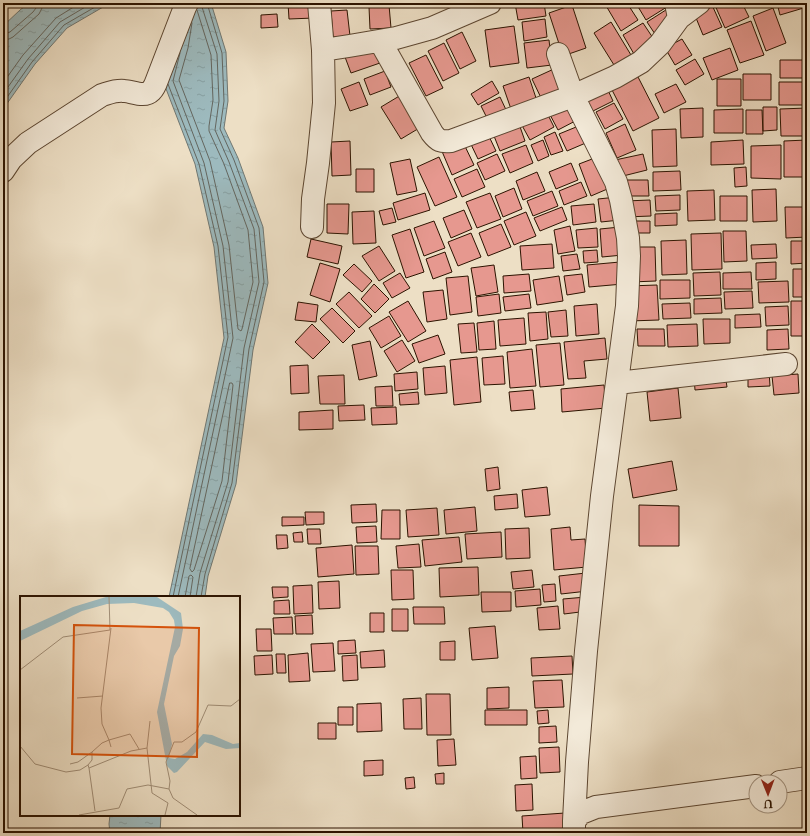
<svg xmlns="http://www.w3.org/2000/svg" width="810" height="836" font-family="'IM FELL Double Pica',serif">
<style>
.water{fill:url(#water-ripples);stroke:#707772}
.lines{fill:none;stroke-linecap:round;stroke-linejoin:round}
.shore{stroke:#64665f;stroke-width:1}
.building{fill:#e6988f;stroke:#2c1300}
.minor-casing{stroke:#5c4631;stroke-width:24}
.minor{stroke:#f3ead9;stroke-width:22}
.inset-road{fill:none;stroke:#a08d76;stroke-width:1}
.view{fill:#d5520b;fill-opacity:0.15;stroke:#d5520b;stroke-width:2}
.inset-edge{fill:none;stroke:#2c1300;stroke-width:2}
</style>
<defs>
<pattern id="water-ripples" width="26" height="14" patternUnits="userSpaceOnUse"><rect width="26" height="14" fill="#9dbabe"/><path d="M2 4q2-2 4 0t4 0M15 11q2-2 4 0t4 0" fill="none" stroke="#879fa2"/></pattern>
</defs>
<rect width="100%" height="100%" fill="#eddfc5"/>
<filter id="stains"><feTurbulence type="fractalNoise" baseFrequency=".005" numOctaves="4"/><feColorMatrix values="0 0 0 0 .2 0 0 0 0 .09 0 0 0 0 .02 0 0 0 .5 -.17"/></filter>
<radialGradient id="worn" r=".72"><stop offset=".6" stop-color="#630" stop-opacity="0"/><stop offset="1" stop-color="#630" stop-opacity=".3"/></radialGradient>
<path class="water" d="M29,3H110L67,28L35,64L6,105L3,108V26L20,10Z
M179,3H211L226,52L228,101L224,128L238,158L263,227L268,283L253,350L236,484L208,576L205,597H169L224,338L214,247L195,164L163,81Z
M110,815H161L160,833H110L109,824Z"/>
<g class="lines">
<path class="shore" d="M192,23L188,48L179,80L210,161L229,245L238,329L241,331L242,329L253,282L248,230L224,164L209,131V126L213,100L211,55L197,10
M3,34L10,32L33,12L36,8V3
M3,40L9,39L13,37L39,14L42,8V3
M3,83L23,55L56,18L80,3
M168,84L199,164L218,246L228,337L173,597
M3,94L28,59L60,22L92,3
M3,103L32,62L64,25L102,3
M230,383H232L233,385L222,481L194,570L192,572L190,569Z
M178,597L233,338L223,246L204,163L173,81L180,53
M185,597L189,576L191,575L193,577L190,597
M196,597L200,573L228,482L244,348L259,282L254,229L229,162L215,130L219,101L217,54L202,7V3
M201,597L205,574L232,483L249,349L264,282L259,228L234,160L220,129L224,101L222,53L207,3"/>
</g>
<path class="building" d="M288,3H313L314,18L289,19Z
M515,3H544L546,16L518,20Z
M607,3H627L638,20L621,31L605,4Z
M640,3H669L670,5L646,20L637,5Z
M714,3H742L749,17L725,28Z
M777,3H807V7L780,15Z
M389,5L391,28L370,29L369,7Z
M572,5L586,48L563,56L549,13Z
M712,5L722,27L703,35L694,13Z
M669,8L677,20L655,34L647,22Z
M773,8L786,43L766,51L753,16Z
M347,10L350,36L333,37L331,11Z
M277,14L278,27L261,28V15Z
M545,19L547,37L524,41L522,22Z
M751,21L764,55L740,63L727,30Z
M611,22L631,55L614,65L594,33Z
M643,23L655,41L634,54L623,35Z
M514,26L519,63L490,67L485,30Z
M462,32L476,61L460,69L446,40Z
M682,39L692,55L675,65L665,48Z
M549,40L552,65L527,68L524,43Z
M444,43L459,73L443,81L428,51Z
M374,47L380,63L351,73L345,57Z
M730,48L738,70L712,80L703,58Z
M426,55L443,88L426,96L409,63Z
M695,59L704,74L685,85L676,70Z
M780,60H803V78H780Z
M556,68L566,91L543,102L532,79Z
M385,71L391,87L370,95L364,79Z
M743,74H771V100H743Z
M637,75L659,118L633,131L611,88Z
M529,77L538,104L512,112L503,86Z
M717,79H741V106H717Z
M492,81L499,93L478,105L471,94Z
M359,82L368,105L350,111L341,89Z
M779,82H803V105H779Z
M676,84L686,102L664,113L655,94Z
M606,86L613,101L591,112L584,97Z
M401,95L421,127L401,139L381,107Z
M500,97L508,114L489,122L481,106Z
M571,98L581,118L558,130L547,109Z
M614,103L623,119L605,129L596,112Z
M544,107L554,127L530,140L519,120Z
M763,107H777V130L763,131Z
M703,108V137L681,138L680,109Z
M807,108V136H781L780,109Z
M743,109V133H714V110Z
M746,110H762L763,134H746Z
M518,121L525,141L500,151L492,131Z
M625,124L636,150L617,158L606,133Z
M581,125L588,142L567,151L559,134Z
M485,128L496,151L478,159L467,136Z
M676,129L677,166L653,167L652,130Z
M555,132L563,151L551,155L544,137Z
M462,140L474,165L452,175L441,149Z
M543,140L549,156L538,161L531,145Z
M743,140L744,164L711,165V142Z
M807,140V177H784V141Z
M350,141L351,175L332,176L331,142Z
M526,145L533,163L510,173L502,154Z
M781,145V179L751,178V146Z
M497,154L505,171L485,180L477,163Z
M643,154L647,170L619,177L615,160Z
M600,156L612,187L591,196L579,164Z
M439,157L457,197L435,206L417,167Z
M410,159L417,191L397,195L390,163Z
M571,163L578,180L556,189L549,172Z
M746,167L747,186L735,187L734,168Z
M356,169H374V192H356Z
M477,169L485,187L462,197L454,179Z
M680,171L681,190L653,191V172Z
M537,172L545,191L523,200L516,181Z
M621,180H648L649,196H622Z
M581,182L587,196L564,205L559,191Z
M514,188L522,209L503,217L495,196Z
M776,189L777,221L753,222L752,190Z
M714,190L715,220L688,221L687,191Z
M552,191L558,206L533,216L527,201Z
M425,193L430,210L398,220L393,203Z
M490,193L501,219L477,228L466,202Z
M680,195V210L656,211L655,196Z
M720,196H747V221H720Z
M617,197L620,220L601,222L598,199Z
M650,200L651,216L625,217V201Z
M327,204H349L348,234L327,233Z
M594,204L596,222L573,225L571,206Z
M562,207L567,220L540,231L534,218Z
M785,207H806L807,237L786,238Z
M392,208L396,222L383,225L379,211Z
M464,210L472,229L451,238L443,218Z
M374,211L376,243L353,244L352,212Z
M526,212L536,236L514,245L504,221Z
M677,213V225L655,226V214Z
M434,221L445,248L424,256L414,228Z
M635,221H650V233H636Z
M501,224L511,247L488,256L479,233Z
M570,226L575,251L558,254L554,230Z
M620,227L623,255L602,257L600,229Z
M597,228L598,247L578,248L576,230Z
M410,229L424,272L406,278L392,235Z
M723,231H746L747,261L724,262Z
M471,233L481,257L458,266L448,242Z
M721,233L722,269L692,270L691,234Z
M311,239L342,246L338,264L307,257Z
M686,240L687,274L662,275L661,241Z
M791,241H807V263L791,264Z
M552,244L554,268L522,270L520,246Z
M776,244L777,258L752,259L751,245Z
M379,246L395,271L379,281L362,256Z
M629,247H655L656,281L631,282Z
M597,250L598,262L584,263L583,251Z
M445,252L452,272L433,279L426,259Z
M577,254L580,269L563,271L561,256Z
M620,262L623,284L589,287L587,265Z
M776,262V279L756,280V263Z
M320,263L340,269L330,302L310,295Z
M354,264L372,281L362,292L343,275Z
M494,265L498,292L476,296L471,268Z
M793,269H807V297H793Z
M720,272L721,295L694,296L693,273Z
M751,272L752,289H723V273Z
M400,273L410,288L392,298L383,283Z
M529,274L531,291L504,293L503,276Z
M582,274L585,292L567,295L564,276Z
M468,276L472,312L450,315L446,278Z
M559,276L563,301L537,305L533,280Z
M660,280H690V298L660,299Z
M788,281L789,302L759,303L758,282Z
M374,284L389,299L375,313L361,299Z
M657,285L659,320L629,321L628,286Z
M443,290L447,319L427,322L423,292Z
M752,291L753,308L725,309L724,292Z
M349,292L372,316L359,328L336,304Z
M499,294L501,313L478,316L476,297Z
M529,294L531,308L505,311L503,297Z
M721,298L722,313L694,314V299Z
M408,301L426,331L408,342L389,312Z
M791,301H807V336H791Z
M298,302L318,305L316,322L295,320Z
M690,303L691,318L663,319L662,304Z
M597,304L599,334L576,336L574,306Z
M788,306L789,325L766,326L765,307Z
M332,308L355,331L343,343L320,319Z
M566,310L568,336L551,337L548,312Z
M546,312L548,339L530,341L528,313Z
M760,314L761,327L735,328V315Z
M389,316L401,336L381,348L369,328Z
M524,318L526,344L500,346L498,320Z
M703,319H730V343L704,344Z
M494,321L496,349L479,350L477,323Z
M474,323L477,352L461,353L458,324Z
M312,324L330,342L313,359L295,342Z
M697,324L698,346L668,347L667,325Z
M637,329H664L665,346H638Z
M788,329L789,349L767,350V330Z
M438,335L445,354L419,363L412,344Z
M605,338L607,359L584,361L586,378L568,379L564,342Z
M402,340L415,361L397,372L384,351Z
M370,341L377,376L359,380L352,345Z
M560,343L564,385L540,387L536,345Z
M532,349L536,386L510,388L507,352Z
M503,356L505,384L484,385L482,358Z
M477,357L481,402L454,405L450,360Z
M308,365L309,393L291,394L290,366Z
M445,366L447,393L425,395L423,368Z
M769,371L770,386L748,387V372Z
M417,372L418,389L395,391L394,374Z
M725,374L727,387L695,390L694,377Z
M798,374L799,393L774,395L772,376Z
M344,375L345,404H320L318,376Z
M604,385L606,408L562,412L561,389Z
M392,386L393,406H376L375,387Z
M678,388L681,418L650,421L647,392Z
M533,390L535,409L511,411L509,392Z
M418,392L419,404L400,405L399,394Z
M364,405L365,420L339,421L338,406Z
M396,407L397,424L372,425L371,408Z
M333,410V429L299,430V412Z
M672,461L677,490L633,498L628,469Z
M498,467L500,489L487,491L485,469Z
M547,487L550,515L525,517L522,490Z
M517,494L518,508L495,510L494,496Z
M376,504L377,522L352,523L351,505Z
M639,505L679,506V546H639Z
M475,507L477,531L446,534L444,510Z
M437,508L439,535L408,537L406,510Z
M382,510H400V539H381Z
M305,512H324V524L306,525Z
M282,517H304V525L282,526Z
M376,526L377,542L357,543L356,527Z
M570,527L571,540L585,539L587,567L554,570L551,529Z
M529,528L530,558L506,559L505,529Z
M307,529H320L321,544H308Z
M302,532L303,542H294L293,533Z
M501,532L502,557L467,559L465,534Z
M276,535H287L288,548L277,549Z
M459,537L462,562L425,566L422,540Z
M419,544L421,567L398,568L396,546Z
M352,545L354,574L318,577L316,548Z
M355,546H378L379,574L356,575Z
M478,567L479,595L440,597L439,568Z
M391,570H413L414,599L392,600Z
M532,570L534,587L513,589L511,572Z
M586,573L588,591L561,594L559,576Z
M339,581L340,608L319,609L318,582Z
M555,584L556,601L544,602L542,585Z
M312,585L313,613L294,614L293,586Z
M272,587H288V597L273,598Z
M540,589L541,605L516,607L515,591Z
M481,592H511V611L482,612Z
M586,597L588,611L564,614L563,599Z
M289,600L290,614H274V601Z
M558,606L560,629L539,630L537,608Z
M413,607H444L445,624H414Z
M392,609H408V631H392Z
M370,613H384V632H370Z
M312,615L313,634H296L295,616Z
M292,617L293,634H274L273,618Z
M495,626L498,658L472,660L469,628Z
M256,629H271L272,651H257Z
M355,640L356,653L338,654V641Z
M455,641V660H440V642Z
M333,643L335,671L313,672L311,644Z
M384,650L385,667L361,668L360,652Z
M308,653L310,681L289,682L288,655Z
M276,654H285L286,673H277Z
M272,655L273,674L255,675L254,656Z
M357,655L358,680L343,681L342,656Z
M572,656L573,674L532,676L531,658Z
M562,680L564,707L535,708L533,681Z
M509,687V708L487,709V688Z
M426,694H450L451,735H427Z
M421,698L422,729H404L403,699Z
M381,703L382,731L357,732V704Z
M338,707H353V725H338Z
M485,710H527V725H485Z
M548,710L549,723L538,724L537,711Z
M318,723H336V739H318Z
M556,726L557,742L539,743V727Z
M454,739L456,765L438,766L437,740Z
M559,747L560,772L540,773L539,748Z
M536,756L537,778L521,779L520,757Z
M383,760V775L364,776V761Z
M444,773V784H436L435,774Z
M414,777L415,788L406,789L405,778Z
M532,784L533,810L516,811L515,785Z
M565,813L566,833H523L522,816Z"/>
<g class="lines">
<g class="minor-casing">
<path id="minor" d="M679,18L699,3
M380,41L432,133C438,141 441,142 451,141L573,96L616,182L621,200L628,238L629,256L627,306L602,496L586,651L577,762L574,821
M323,50L349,46L396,38L432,28L490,3
M558,54L573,96L615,77L641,62L660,44L679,18L676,3
M3,171L11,159L28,143L102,95C109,93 116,90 124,91C132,91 144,98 151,91C154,88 156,83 157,80L185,7L187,3
M312,227L313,199L318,163L324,103L323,50L319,3
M617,383L786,364
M780,782L807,778
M574,830V821L581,813L596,807L756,786"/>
</g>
<use href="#minor" class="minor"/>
</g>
<g transform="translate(20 596)">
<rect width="220" height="220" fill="#eddfc5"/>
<path d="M86,1H137L161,17L163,33L160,50L154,60L144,108L152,148L149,162L155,163L167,156L183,138L192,139L213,148L220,147V152L206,153L185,146L157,176L154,177L147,170L137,116L155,31L154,24L149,16L143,12L114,7L87,8L62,15L0,45V35L53,11Z" fill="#9dbabe"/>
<path class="inset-road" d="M91,32L81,112L82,128L89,144L110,138L119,153M0,74L43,41L90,34L89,1M57,102L83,100M130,125L127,152L132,197L148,207L145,219M0,150L15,168L46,176L60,174L68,169L72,164V156L82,147L89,144L91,151M50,168L58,166L72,156M68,169L69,172L111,155L127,152M69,172L75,215M149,193L150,185L146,166L154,146H162L176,136L188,109L211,110L220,103M59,219L99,212L107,193L128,189L149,193L153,202L177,219"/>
<path class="view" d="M54,29L179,32L177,161L52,158Z"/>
<rect width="220" height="220" class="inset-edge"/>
</g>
<rect width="810" height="836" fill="none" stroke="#eddfc5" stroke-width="16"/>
<rect x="4" y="4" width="802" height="828" fill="none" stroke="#2c1300" stroke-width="2"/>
<rect x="8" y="8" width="794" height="820" fill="none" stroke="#2c1300"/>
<g transform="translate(768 794) rotate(179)"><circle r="19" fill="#f3ead9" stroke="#a39482"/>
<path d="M0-3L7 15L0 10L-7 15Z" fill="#8f2418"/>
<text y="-6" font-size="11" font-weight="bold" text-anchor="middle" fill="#2c1300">U</text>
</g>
<rect width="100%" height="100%" filter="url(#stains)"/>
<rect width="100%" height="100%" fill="url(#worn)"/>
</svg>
